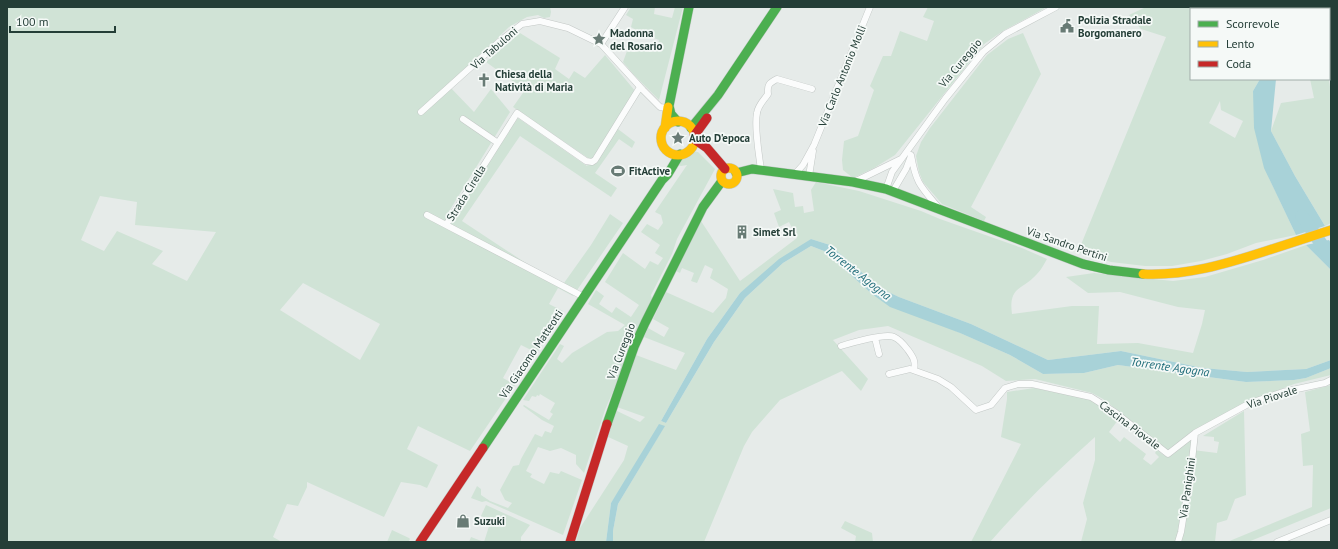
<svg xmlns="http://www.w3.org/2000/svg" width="1338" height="549" font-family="'PT Sans',sans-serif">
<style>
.green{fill:#d0e3d6;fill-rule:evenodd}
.water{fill:#a8d2d8}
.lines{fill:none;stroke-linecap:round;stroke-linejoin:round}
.river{stroke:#a8d2d8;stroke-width:13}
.street-casing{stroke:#c3c8c6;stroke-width:7}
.fast-casing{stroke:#c2c8c6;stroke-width:10}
.slow-casing{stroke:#c2c8c6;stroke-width:10}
.jam-casing{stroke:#c2c8c6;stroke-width:10}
.street{stroke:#fbfcfc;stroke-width:6}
.fast{stroke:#4caf50;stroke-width:9}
.slow{stroke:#ffc107;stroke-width:9}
.jam{stroke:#c62828;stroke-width:9}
.labels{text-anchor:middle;stroke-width:3.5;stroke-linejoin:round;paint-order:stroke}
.poi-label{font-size:11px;font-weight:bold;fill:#243e37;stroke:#f5f9f7;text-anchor:start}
.street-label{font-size:11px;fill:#243e37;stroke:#f5f9f7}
.water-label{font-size:12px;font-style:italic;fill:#1f6c79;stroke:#f5f9f7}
</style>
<rect width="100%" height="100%" fill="#e6ebe9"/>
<path class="green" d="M7,7H550L551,12L550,17L544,18L538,15L527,17L509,27L449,86L474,112L491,89L510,112L448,213L453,215L518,118L587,166L591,160L513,107L525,90L486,62L520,33L560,58L555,69L569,79L574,71L585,78L605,55L636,92L614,126L635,142L632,148L619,139L595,173L617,188L611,197L520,136L462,221L550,279L564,283L591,245L610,214L623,223L573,296L558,288L549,304L563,311L537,353L521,345L503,378L515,385L470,451L418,426L407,449L438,465L427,488L420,485L401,482L384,517L307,482V487L298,506L287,504L273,537L282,542H7ZM100,196L137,202L135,225L216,232L187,281L152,264L163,251L117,231L104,251L81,240ZM303,283L380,324L360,360L280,310Z
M631,7H655L654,14L672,18L675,7H683L659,100L634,75L623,62L627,51L635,52L639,47L657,51L659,40L641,33L631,27L633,19L626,15Z
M928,7H1047L1003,31L984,44L895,155L874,168L853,178L843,170L842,160L844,141L858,136L874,90L870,86L883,56H891L900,31L927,41L934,21L923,17Z
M1146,7H1281L1280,9H1191V79H1260L1253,91L1269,178L1296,235L1256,243L1227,254L1201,261L1172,266H1145L1111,262L1078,252L1166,37L1141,29L1129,15ZM1220,101L1221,110L1243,121L1235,138L1209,123Z
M1023,33L1041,74L971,207L986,217L984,221L942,204L923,182L919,172L916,156L921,142L930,128L987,55L1008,39Z
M1310,79H1329L1331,95V223L1325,226L1295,176L1271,131L1281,103L1314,98Z
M691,151L698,152L715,169L677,239L672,254L651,295L652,299L605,410L584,473L576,464V455L561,448L550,451L538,447L526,471L532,474L530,477L544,484L550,472L559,474L561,471L582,480L563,535L486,501L482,502L471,498L477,486L481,489V495L490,501L508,508L512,503L505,500L500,490L513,466L519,465L521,459L535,434L542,437L545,431L551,433L554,426L542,420L523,406L524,405L549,420L553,414L550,412L555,403L540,394L539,396L537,395L536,397L532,396L529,401L523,400L560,344L564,346L557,359L562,363L572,353L607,332L618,331L625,325L588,304L596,290L604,296L599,304L612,313L616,307L631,317L639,305L605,282L623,253L645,269L650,261L658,265L663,258L655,253L660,245L641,232L647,224L658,230L663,223L661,215L655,212L687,165L681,166L678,165L685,154Z
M816,182L859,191L921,211L940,219L1022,248L1047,259C1044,264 1041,270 1037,274C1023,290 1008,286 1012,314L1072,306H1099L1097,344L1138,343L1193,353L1202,324L1205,310L1178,307L1120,292L1088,293L1066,277L1094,273L1173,281L1205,277L1263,260L1306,245L1331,270V360L1306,369L1247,372L1203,368L1121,351L1048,360L971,324L899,297L880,288L830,245L811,239L740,293L707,339L661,421L666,423L714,342L745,298L783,263L811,246L824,251L872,294L1010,355L1043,374L1084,373L1118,365L1246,382L1294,380L1306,378L1331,368V375L1294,384L1243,404L1169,451L1103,399L1092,393L1035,379L1006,381L982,366L888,326L859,330L833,340L868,379L861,391L842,371L780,400L752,432L744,446L704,542H613V531L618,504L664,427L611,503L606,542H576L580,528L624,460L628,446L606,436L615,410L640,422L645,417L617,407L636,355L676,370L685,353L644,337L648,328L664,337L669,328L653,319L666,292L713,313L726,298L728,289L710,278L713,269L705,265L697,283L691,281L694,273L682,268L680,273L676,271L701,221L740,281L797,238L789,222L779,227L774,213L781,210L773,189L793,193L795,207L803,206L804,213L814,211L811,190Z
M1331,385V508L1248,542H1227L1312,507L1313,465L1303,466L1301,434L1310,431L1305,392Z
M1034,388L1088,399L1106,409L1111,415L1118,420L1109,432L1120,442L1124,437L1146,454L1143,459L1151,465L1159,457L1155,453L1157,450L1165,456L1195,433L1193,450L1217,453L1219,442L1214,441V437L1203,436L1244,411L1246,495L1235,499L1227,520L1217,523L1215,542H1081L1087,519L1083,503L1095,460V437C1058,470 1023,504 990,542H971L1021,444L1001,437L1007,399V392Z
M486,505L530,525L521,537V542H469L471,537L484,542L491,520L481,516Z
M845,521L872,533L873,542H855L856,536L841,528Z
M392,530L409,538L410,539L408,542H387Z"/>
<path class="water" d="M1260,79H1276L1271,131L1295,176L1325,226L1296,235L1264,168L1254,128L1253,91Z
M811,239L830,245L880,288L899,297L971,324L1048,360L1121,351L1203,368L1247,372L1306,369L1331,360V368L1306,378L1294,380L1246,382L1118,365L1084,373L1043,374L1010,355L960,333L890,307L872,294L824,251L811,246L783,263L745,298L714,342L666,423L661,421L707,339L740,293L779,259Z
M1329,240L1331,243V270L1306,245Z
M659,424L665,426L618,504L613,531V542H606L611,503Z"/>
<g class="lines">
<path class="river" d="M1302,216L1331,258"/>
<g class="street-casing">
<path id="street" d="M601,44L625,7
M421,112L500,41L522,24L540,21L568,28L601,44L643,90L660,107L667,108
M463,119L498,143
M911,155C916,183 920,186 938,207
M761,170C759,154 754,127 757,113C758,105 764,100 768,94C767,85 769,83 777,79L812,89
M795,174L803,165L814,145L870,7
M809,176L813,151
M854,182L901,159
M886,189L892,172L945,99L983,52L1005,34L1056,7
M893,191L906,169L911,156
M427,215L446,225L517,113L586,161L592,162L595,160L640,87
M446,225L584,297
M875,338L879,354
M841,346C851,343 886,333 894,337C899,339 905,346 908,350C913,357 916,361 914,370
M889,374L910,369L938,379L951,387L976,410L991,405L1005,388L1018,384H1032L1091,397L1116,413L1168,454L1195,433L1250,403L1283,392L1325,383L1331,380
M1178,542L1181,532L1191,470L1195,433
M1277,542L1331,520"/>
</g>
<g class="fast-casing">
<path id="fast" d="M678,122L671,114L669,106L689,7
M691,128L718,95L777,7
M736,173L752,169L853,182L886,189L1083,264L1109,270L1143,274
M607,424L634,347L645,323L703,207L722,181
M483,448L662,180L668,174L680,154"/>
</g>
<g class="slow-casing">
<path id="slow" d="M661 138a17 17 0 1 1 34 0a17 17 0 1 1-34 0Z
M665,128L668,107
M721 176a8 8 0 1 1 16 0a8 8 0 1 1-16 0Z
M1143,274C1186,276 1226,264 1266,251C1288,244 1310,237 1331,230"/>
</g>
<g class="jam-casing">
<path id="jam" d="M694,136L707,118
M694,139L707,148L725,169
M420,542L483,448
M570,542L607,424"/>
</g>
<use href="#street" class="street"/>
<use href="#fast" class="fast"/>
<use href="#slow" class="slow"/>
<use href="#jam" class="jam"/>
</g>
<defs>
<g id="civic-bare" transform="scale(1.08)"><path d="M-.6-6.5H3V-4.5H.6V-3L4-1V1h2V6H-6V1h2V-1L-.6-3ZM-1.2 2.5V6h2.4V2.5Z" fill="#687b75" stroke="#f5f9f7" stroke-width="2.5" paint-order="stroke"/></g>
<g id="sight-bare" transform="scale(1.08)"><path d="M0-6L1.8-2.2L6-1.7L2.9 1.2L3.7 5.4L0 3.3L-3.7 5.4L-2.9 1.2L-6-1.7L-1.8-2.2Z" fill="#687b75" stroke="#f5f9f7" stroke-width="2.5" paint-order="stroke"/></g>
<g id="church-bare" transform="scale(1.08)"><path d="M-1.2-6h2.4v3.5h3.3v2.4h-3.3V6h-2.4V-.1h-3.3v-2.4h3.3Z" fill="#687b75" stroke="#f5f9f7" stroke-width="2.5" paint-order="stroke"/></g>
<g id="stadium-bare" transform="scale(1.08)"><path d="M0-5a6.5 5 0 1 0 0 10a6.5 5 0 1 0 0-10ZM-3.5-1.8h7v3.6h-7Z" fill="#687b75" stroke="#f5f9f7" stroke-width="2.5" paint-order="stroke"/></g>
<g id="building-bare" transform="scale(1.08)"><path d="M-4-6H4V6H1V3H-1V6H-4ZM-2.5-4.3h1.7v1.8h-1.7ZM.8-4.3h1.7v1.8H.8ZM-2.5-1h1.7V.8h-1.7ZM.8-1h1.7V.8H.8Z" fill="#687b75" stroke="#f5f9f7" stroke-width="2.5" paint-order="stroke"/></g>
<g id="shop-bare" transform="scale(1.08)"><path d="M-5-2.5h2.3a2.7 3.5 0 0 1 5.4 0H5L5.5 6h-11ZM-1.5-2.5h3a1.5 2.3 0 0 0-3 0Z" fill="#687b75" stroke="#f5f9f7" stroke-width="2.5" paint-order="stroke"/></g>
</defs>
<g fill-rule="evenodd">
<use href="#civic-bare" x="1067" y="26"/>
<use href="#sight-bare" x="599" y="39"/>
<use href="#church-bare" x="484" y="80"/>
<use href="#sight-bare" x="678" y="138"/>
<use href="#stadium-bare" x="618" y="171"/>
<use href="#building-bare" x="742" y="232"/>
<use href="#shop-bare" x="463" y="521"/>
</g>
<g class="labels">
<g class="poi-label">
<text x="1078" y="24">Polizia Stradale<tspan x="1078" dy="13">Borgomanero</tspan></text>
<text x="610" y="37">Madonna<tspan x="610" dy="13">del Rosario</tspan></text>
<text x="495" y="78">Chiesa della<tspan x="495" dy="13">Natività di Maria</tspan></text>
<text x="689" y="142">Auto D'epoca</text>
<text x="629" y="175">FitActive</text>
<text x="753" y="236">Simet Srl</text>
<text x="474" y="525">Suzuki</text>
</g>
<g class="street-label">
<text transform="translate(494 48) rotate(-41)" y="4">Via Tabuloni</text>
<text transform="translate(960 63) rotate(-50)" y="4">Via Cureggio</text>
<text transform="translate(842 76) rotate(-68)" y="4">Via Carlo Antonio Molli</text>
<text transform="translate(466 193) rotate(-58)" y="4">Strada Cirella</text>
<text transform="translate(1067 244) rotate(19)" y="4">Via Sandro Pertini</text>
<text transform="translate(621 351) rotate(-69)" y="4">Via Cureggio</text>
<text transform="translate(531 354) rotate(-56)" y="4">Via Giacomo Matteotti</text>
<text transform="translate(1272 397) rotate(-18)" y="4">Via Piovale</text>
<text transform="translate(1130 425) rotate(37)" y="4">Cascina Piovale</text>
<text transform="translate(1187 488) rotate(-82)" y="4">Via Panighini</text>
</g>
<g class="water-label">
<text transform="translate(858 273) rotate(38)" y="4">Torrente Agogna</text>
<text transform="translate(1170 367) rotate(8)" y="4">Torrente Agogna</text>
</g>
</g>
<rect width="1338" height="549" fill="none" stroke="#243e37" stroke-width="16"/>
<rect x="1190" y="8" width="140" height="72" fill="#f5f9f7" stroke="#a1aeaa"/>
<rect x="1198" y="21" width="20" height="6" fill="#4caf50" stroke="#a1aeaa"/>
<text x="1226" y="28" font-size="12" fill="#243e37">Scorrevole</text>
<rect x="1198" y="41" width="20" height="6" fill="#ffc107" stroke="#a1aeaa"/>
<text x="1226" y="48" font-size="12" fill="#243e37">Lento</text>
<rect x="1198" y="61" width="20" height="6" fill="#c62828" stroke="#a1aeaa"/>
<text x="1226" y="68" font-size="12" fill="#243e37">Coda</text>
<path d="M10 26v6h105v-6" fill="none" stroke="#243e37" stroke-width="2"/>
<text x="16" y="26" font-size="12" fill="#243e37" stroke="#f5f9f7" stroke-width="3" paint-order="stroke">100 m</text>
</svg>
